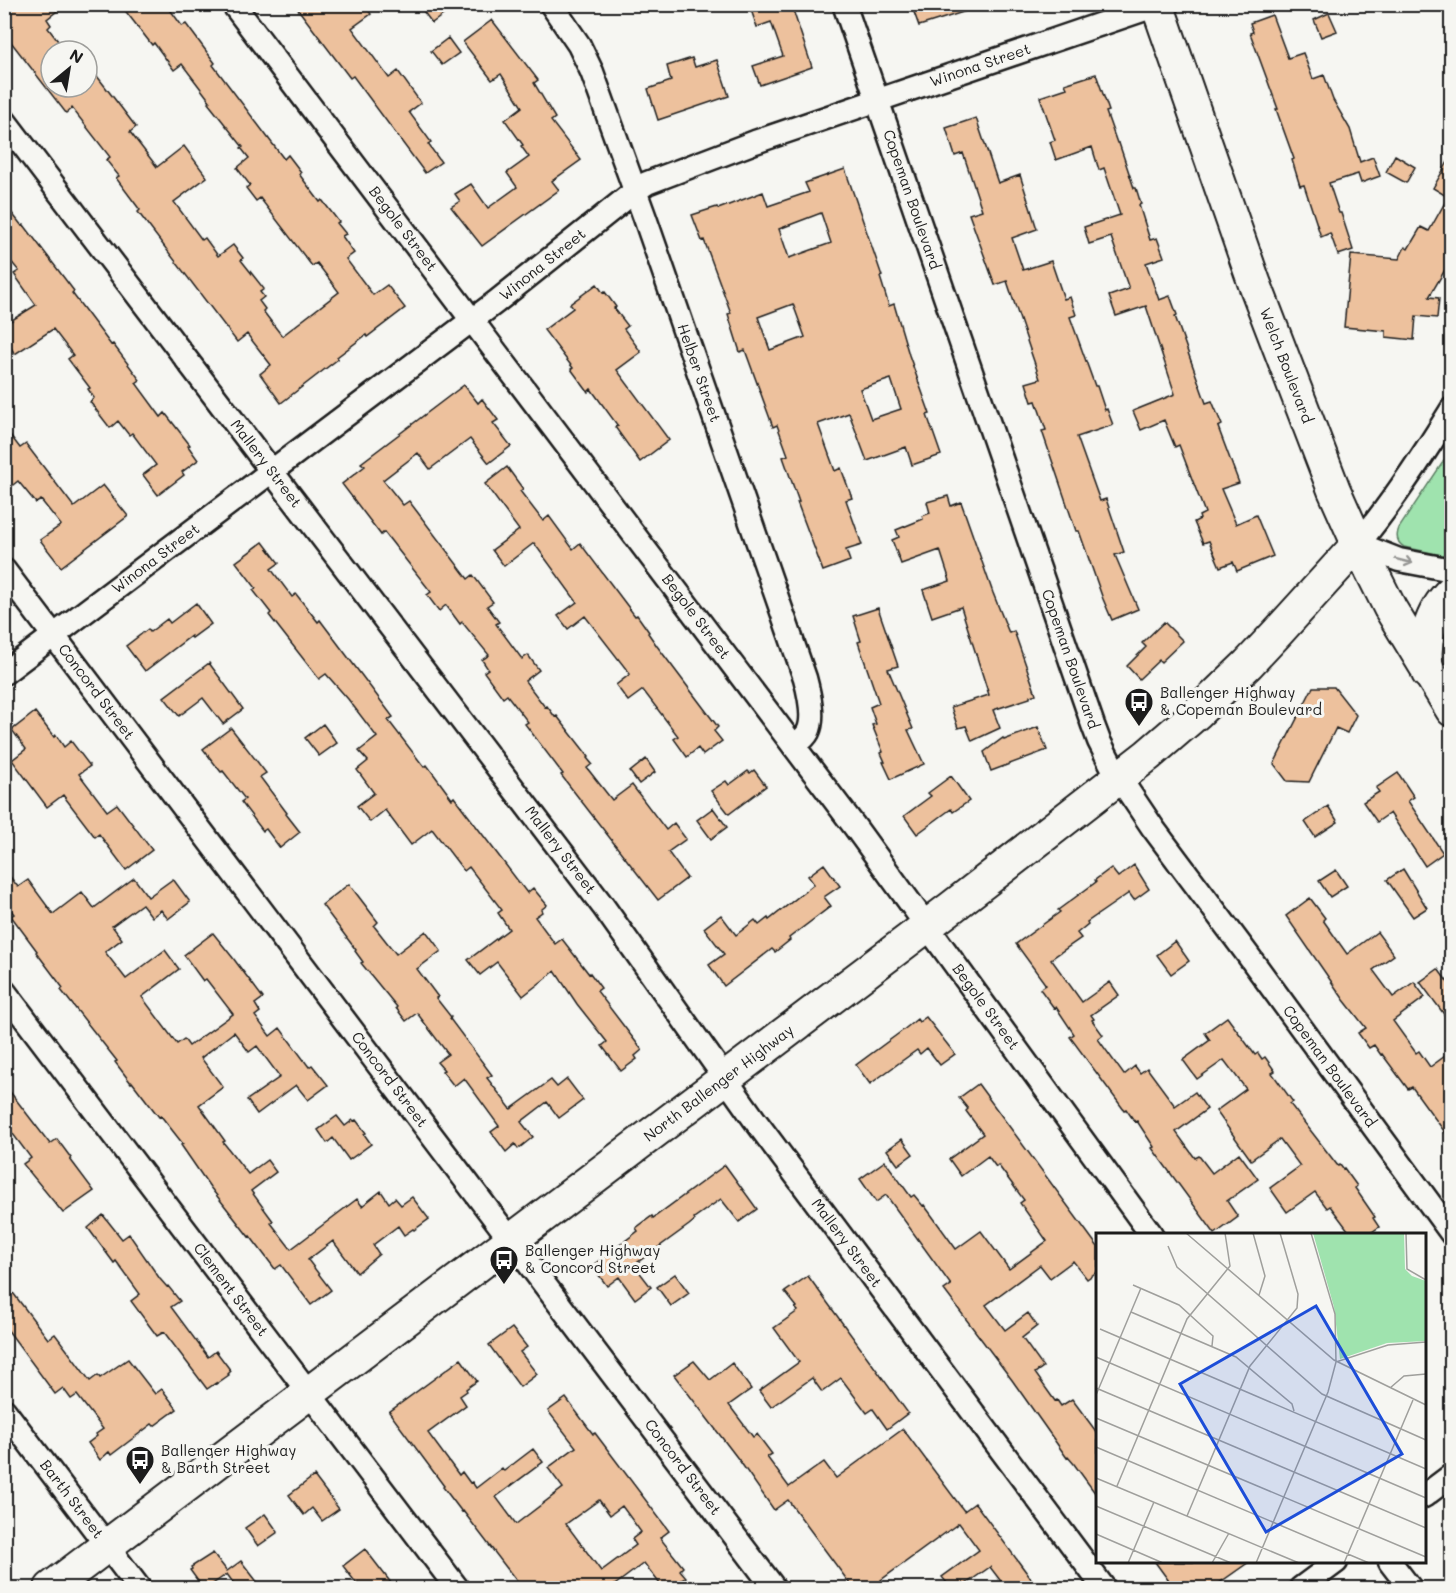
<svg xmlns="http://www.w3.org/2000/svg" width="1456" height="1593" font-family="Mali,sans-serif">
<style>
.green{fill:#9fe3ae;stroke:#5e8065;stroke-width:1.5}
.building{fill:#edc19d;stroke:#1c1c1c;stroke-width:1.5;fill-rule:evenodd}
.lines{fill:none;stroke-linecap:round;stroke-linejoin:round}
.minor-casing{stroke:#1c1c1c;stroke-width:27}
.secondary-casing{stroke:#1c1c1c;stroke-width:36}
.minor{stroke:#f6f6f2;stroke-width:22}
.secondary{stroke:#f6f6f2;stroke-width:32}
.oneway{stroke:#949492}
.labels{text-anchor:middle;stroke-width:6;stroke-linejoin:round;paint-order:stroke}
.street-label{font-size:15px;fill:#1c1c1c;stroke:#f6f6f2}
.poi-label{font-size:15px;fill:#1c1c1c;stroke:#f6f6f2;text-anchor:start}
.inset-road{fill:none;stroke:#9f9f9c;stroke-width:1.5}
.view{fill:#1d4ed8;fill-opacity:0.15;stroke:#1d4ed8;stroke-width:3}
.inset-edge{fill:none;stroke:#1c1c1c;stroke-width:3}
</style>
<rect width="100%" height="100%" fill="#f6f6f2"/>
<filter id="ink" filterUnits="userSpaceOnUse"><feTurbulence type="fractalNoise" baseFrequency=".0167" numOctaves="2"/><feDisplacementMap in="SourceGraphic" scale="12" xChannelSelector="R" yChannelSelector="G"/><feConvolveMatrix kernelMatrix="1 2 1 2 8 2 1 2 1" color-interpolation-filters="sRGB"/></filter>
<g filter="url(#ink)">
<path class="green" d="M1451,450V557L1404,547C1396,542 1396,535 1399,528Z"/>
<path class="building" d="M4,4H66L47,19L51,25L48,28L61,45L54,51H51V87H87V63L136,127L130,132L157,167L184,146L207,177L174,202L202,240L205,238L218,256L233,245L243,258L241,260L264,289L260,292L264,297L259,301L265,309L263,311L282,336L339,292L317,263L312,266L260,198L256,201L246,188L250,185L237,168L249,158L241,148L243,147L208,103L210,101L182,64L174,70L154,43L152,45L120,4H166L182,26L186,24L215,63L213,65L284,159L288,155L301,172L299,174L320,202L322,200L339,222L337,223L346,234L342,236L354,253L346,259L373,295L387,285L405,308L367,337L366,335L337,357L338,359L281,403L260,374L271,365L247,334L237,342L138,212L140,210L116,178L119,176L106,160L110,157L72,108L66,113L4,33Z
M294,4H364L371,14L352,28L389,78L398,71L421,103L409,112L431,142L428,144L441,162L425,173L353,76L350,78Z
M418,4H458L432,23Z
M749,4H791L812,67L760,85L753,66L783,56L771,22L757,27Z
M911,4H976V8L919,26Z
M1329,13L1337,31L1321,37L1314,20Z
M1272,15L1288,58L1303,53L1313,79L1324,75L1333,100L1350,129L1360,162L1373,157L1380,176L1361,183L1358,174L1329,183L1339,213H1341L1353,250L1338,255L1330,233L1321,237L1304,185L1300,186L1292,160L1294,159L1276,109H1278L1250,33L1253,32L1250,23Z
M492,20L538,80L534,83L555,118L551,121L581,160L552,181L559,190L482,246L451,207L460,201L455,194L471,184L488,208L517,187L507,173L529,157L521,146L523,145L505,120L522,107L501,74L492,80L463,42Z
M448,38L459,53L442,65L431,51Z
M692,58L695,67L717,60L729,96L658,120L648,89L671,81L667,66Z
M1096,74L1109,111L1106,112L1117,143H1119L1134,188H1136L1141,204L1139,205L1150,240L1157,238L1164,257L1146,263L1159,300L1170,296L1177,315L1175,316L1206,403L1212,401L1222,425L1218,427L1239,483L1221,489L1236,524L1256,515L1273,556L1237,571L1233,562L1220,567L1209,541L1203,543L1194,522L1200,519L1199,516L1205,513L1179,445L1175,447L1164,420L1141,430L1133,411L1175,394L1146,306L1116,316L1109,296L1129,289L1111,237L1089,244L1084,227L1120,215L1104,168L1099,170L1092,147L1056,160L1050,142L1055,140L1040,97L1067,88L1065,84Z
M976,118L998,183L1020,175L1037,229L1012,238L1023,270L1051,261L1064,299L1070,297L1076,315L1070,317L1095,386H1097L1105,410L1107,409L1113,425L1077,437L1100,501L1106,499L1124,552L1115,555L1138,609L1112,620L1103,599L1079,531H1076L1042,431L1046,430L1036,401L1032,402L1026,383L1040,379L1021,323L1007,281L995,285L969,214L982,210L963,153L955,156L946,128Z
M1395,155L1415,167L1406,183L1386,172Z
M1452,155V258L1429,297L1439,298L1437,318L1416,316L1414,340L1386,337V331L1344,327L1351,255L1399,259L1405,247L1408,249L1421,227L1429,231L1448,197L1433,188Z
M845,169L882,276L880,277L889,306L894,304L909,355L930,414L927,415L941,455L912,465L906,447L867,461L849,413L818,424L835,471L841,468L852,498L846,500L862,545L846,550L850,561L823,571L797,502H799L783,457L788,455L777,425L773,427L745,350L740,352L728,314L731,313L704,240L702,241L692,215L717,207L718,209L763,192L768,206L809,192L805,183ZM821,213L831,243L789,258L779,229ZM793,304L805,337L770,350L758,317ZM891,379L901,409L871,419L860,389Z
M4,203L22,226L24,225L74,291L72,293L111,345L113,344L140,380L136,383L161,417L165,413L190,445L188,446L198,460L182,472L184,475L158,495L143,475L156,465L132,433L129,435L118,421L110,428L90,402L94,398L88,389L90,388L68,359L73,355L53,329L15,354L4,338V325L36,305L14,274L19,271L4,253Z
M597,284L603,293L605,292L616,307L614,308L628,326L624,329L641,352L617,370L669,440L640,462L615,427L618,426L591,389L588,392L571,369L573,368L544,330L573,308L570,304Z
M464,385L478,403L482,399L498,420L493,423L511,446L489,463L470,439L430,469L418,453L383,480L403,505L409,501L468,579L473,575L493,602L487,606L499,622L496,624L522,659L528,655L539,670L525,681L545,707L547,706L555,717L557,716L589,757L587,758L592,764L587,768L612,800L632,785L666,830L674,823L686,839L668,852L687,878L658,900L561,775L563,774L525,724L528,722L507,695L503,698L484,672L488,669L482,660L489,655L462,622L460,624L446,605L439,611L427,595L431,592L384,532L381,535L342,484L365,466L361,463Z
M4,427L20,448L26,444L74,507L103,485L128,516L61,567L40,540L61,525L41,500L36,503L18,481L4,492Z
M507,467L523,489L520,491L543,521L549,516L573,549L580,543L635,616L637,615L649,632L648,633L657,646L718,727L714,731L722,741L703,755L698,748L687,757L674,739L678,736L643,690L628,701L616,685L630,674L585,616L568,629L558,616L577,602L534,543L504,566L492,550L519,530L485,484Z
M948,496L951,506L961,502L993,593L1009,633L1014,631L1036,694L1030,696V698L993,710L1000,728L972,741L966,726L958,728L951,707L989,695L961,607L932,617L923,590L950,581L940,550L901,564L892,540L899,537L896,530L923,519L922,516L930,513L927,502Z
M263,542L279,563L271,569L292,597L296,594L318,622L320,620L393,717L388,720L424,767L427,765L452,799L454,797L527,893L533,888L547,905L541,910L542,912L535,917L555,944L562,939L589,974L590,973L601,988L597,991L642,1050L635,1056L637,1059L621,1071L602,1046L607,1042L577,1004L555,971L523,996L497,962L480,975L468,960L509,929L498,913L502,910L469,867L464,871L432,829L411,845L385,810L370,822L357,806L374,793L357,770L368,761L359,751L377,737L348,699L326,674L319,679L269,615L271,613L253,590L256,588L236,562Z
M196,603L211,624L192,638L191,636L145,671L126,646L148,629L150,632L167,619L170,623Z
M878,608L898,666L888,669L913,729L908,730L924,764L891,779L883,762H885L881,753L883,752L872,725L876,724L870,707L879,703L858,642L861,641L853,616Z
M1164,622L1183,641L1161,662L1159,660L1139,679L1127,666L1146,647L1142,643Z
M209,663L243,709L223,724L203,698L179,716L164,697Z
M1313,687H1334L1356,715L1347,733L1336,728L1309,782L1287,781L1274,764Z
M35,712L54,737L56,735L64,747L71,741L90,766L79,774L107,811L117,804L152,850L126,870L99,834L95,837L63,795L47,807L12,760L26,749L12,730Z
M323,724L337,743L319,756L305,738Z
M1038,727L1047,750L991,771L984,752L1003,738L1004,740Z
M231,728L266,773L260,777L287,813L286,814L300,832L280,848L266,829L263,831L241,802L245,799L223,771L221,772L203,749Z
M646,759L655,772L639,784L630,772Z
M754,770L766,786L729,814L711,791L726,781L729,785L748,771L750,773Z
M1398,773L1414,797L1408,801L1443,853L1425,866L1390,813L1377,822L1363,802L1379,792L1376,788Z
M951,776L969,801L953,812L951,809L917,834L904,816L931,796L928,793Z
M1328,806L1338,822L1315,837L1305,822Z
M713,808L727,827L711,839L697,820Z
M824,864L840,886L824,897L831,906L789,938L790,940L775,952L772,949L724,986L709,965L724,954L704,928L721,915L736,935L755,920L759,925L768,918L769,920L814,884L808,876Z
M1134,865L1149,889L1134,900L1129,893L1116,902L1087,922L1088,924L1077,933L1081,938L1051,959L1082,1002L1110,982L1119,995L1091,1015L1094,1019L1092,1020L1103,1035L1098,1039L1124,1075L1135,1066L1140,1073L1147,1068L1175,1106L1195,1092L1207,1109L1176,1132L1195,1158L1199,1156L1212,1173L1239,1153L1258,1179L1227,1201L1238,1217L1215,1234L1152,1148L1154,1147L1137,1121L1135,1122L1126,1109L1124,1110L1070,1037L1074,1034L1056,1007L1054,1008L1040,989L1046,985L1016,944L1060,912L1058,910L1096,882L1095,880L1111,868L1118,877Z
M4,869L18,887L28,880L53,914L82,892L94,908L134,878L148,897L173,879L190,902L168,919L161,910L152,917L142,904L112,926L122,939L105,952L126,979L165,950L179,969L142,997L177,1044L184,1039L189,1046L233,1014L206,979L203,981L184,955L213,933L233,958L263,998L255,1004L260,1012L255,1016L270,1036L280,1028L309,1067L312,1065L328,1085L308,1100L296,1085L257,1114L247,1100L280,1077L257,1046L249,1052L234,1032L201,1058L223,1087L199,1105L225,1141L223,1142L248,1174L267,1160L276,1172L251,1191L273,1221L271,1223L291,1249L357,1199L362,1206L381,1191L389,1203L395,1198L401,1205L412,1197L429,1219L414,1230L413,1229L404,1235L398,1226L373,1245L379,1254L357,1273L333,1241L308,1260L331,1290L311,1305L281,1265L275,1269L250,1236L249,1237L210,1187L181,1145L183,1144L161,1116L159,1117L132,1082L131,1083L115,1062L117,1061L61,990L63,988L36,952L37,951L11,916L14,914L4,901Z
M1403,869L1427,908L1413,917L1387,880Z
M1336,870L1347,886L1330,897L1319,881Z
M349,884L378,922L374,926L396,954L426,931L441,951L417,969L438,997L436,998L451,1017L450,1019L492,1075L487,1078L511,1109L551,1080L557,1087L567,1079L583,1100L559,1118L547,1102L521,1122L533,1137L518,1149L515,1144L506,1152L491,1132L499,1126L464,1078L454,1086L442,1071L444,1070L437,1062L448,1054L417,1013L406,1021L396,1008L397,1007L361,963L363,962L355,951L356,950L322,905Z
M1310,898L1325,918L1323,920L1347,954L1377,932L1394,955L1373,970L1393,997L1414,982L1425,997L1393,1021L1416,1053L1419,1051L1430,1067L1452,1051V1142L1412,1087L1408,1089L1382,1054L1381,1055L1374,1045L1369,1048L1358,1033L1366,1028L1344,1000L1286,916Z
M1175,941L1189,961L1171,974L1157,955Z
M1438,969L1452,988V1025L1420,982Z
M926,1017L955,1054L940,1065L927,1048L920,1054L917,1050L870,1084L856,1065L902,1031L917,1019L919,1022Z
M1227,1017L1255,1055L1258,1053L1262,1059L1265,1057L1275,1071L1272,1073L1293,1102L1290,1104L1338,1166L1340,1165L1343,1169L1344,1168L1357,1186L1355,1188L1375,1217L1373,1218L1379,1227L1369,1234H1351L1330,1206L1327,1208L1315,1192L1287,1212L1270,1188L1300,1166L1280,1139L1251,1160L1216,1111L1246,1089L1224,1060L1197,1079L1183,1060L1210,1040L1205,1033Z
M4,1084L50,1144L57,1139L71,1158L70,1159L94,1191L63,1213L23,1164L31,1158L4,1122Z
M978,1084L1098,1247V1271L1087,1279L1073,1261L1050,1278L1040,1265L986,1305L1005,1330L1028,1313L1037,1326L1022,1338L1043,1367L1035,1373L1055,1401L1057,1400L1061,1406L1072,1399L1098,1434V1497L1074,1464L1068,1457L1067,1458L1012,1380L944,1290L951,1285L886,1195L876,1202L860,1179L885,1161L911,1197L914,1195L923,1206L924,1205L930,1213L956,1249L981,1231L1009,1269L1047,1241L1020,1203L1024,1200L998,1165L996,1167L988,1156L961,1176L949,1159L983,1134L966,1111L968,1109L959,1098Z
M337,1116L345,1126L353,1120L354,1121L356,1120L366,1133L364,1134L371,1144L349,1160L333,1138L327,1143L318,1130Z
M902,1139L913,1154L898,1165L887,1150Z
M725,1165L757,1209L739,1222L721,1199L694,1218L695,1220L689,1225L634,1265L651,1287L635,1299L619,1277L607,1286L592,1266L638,1231L636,1228L652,1216L653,1218Z
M103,1215L122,1239L129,1234L160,1279L167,1287L168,1286L180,1301L171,1307L208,1357L216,1351L231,1371L228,1374L229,1375L216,1384V1383L207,1389L164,1332L157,1336L131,1301L140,1294L116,1261L114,1263L88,1228Z
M675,1274L689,1293L671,1306L657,1287Z
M808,1276L908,1413L887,1429L873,1409L867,1413L841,1378L822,1392L812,1378L771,1407L759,1391L799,1362L774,1328L798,1311L795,1308L797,1307L785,1292Z
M4,1281L48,1339L55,1334L90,1381L98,1375L100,1378L128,1359L155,1394L162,1389L177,1409L154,1426L152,1424L111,1455L109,1452L100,1460L88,1443L97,1436L96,1434L103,1429L77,1395L71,1399L63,1388L55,1394L4,1325Z
M512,1328L527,1347L520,1352L537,1374L520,1387L489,1345Z
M461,1359L477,1381L466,1389L467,1391L460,1396L466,1405L428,1433L459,1475L462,1472L470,1483L472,1482L476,1488L502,1468L504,1471L533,1449L543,1462L496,1497L516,1524L563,1488L548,1468L576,1447L548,1411L566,1398L593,1434L595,1433L669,1531L660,1538L683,1567L680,1570L686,1577L670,1588H663L644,1563L612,1587L614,1588H522L463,1511L462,1512L443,1487L444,1486L389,1412ZM599,1500L610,1515L622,1506L641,1532L632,1539L636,1545L601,1571L566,1524Z
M694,1361L710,1380L732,1363L751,1389L729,1405L753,1437L757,1434L772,1454L767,1457L789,1487L824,1462L836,1478L903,1429L964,1511L975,1503L1038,1588H1006L990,1567L960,1588H951L942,1577L979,1550L959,1523L881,1580L887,1588H853L788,1500L774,1510L739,1460L674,1375Z
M314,1476L339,1509L322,1521L312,1508L304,1515L289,1495Z
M265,1514L278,1532L258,1546L245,1528Z
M365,1549L395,1588H360L343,1566Z
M213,1553L227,1571L241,1561L262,1588H237L227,1574L207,1588H203L190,1570L192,1569L191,1567Z
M1155,1562H1249L1212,1588H1174Z"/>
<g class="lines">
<g class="minor-casing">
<g id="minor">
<path id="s1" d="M233,4L855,827L1151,1234"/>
<path id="s2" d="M551,4L579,45L592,72L645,218L805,678C809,693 815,718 808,732C805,738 799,742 794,746"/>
<path id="s3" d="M844,4L1093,725L1099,741L1114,770L1153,828L1245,951L1452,1234"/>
<path id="s4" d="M4,120L603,906L754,1119L1104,1588"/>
<path d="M1452,409C1423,456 1393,502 1358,544L1399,560L1452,570"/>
<path id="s5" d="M4,570L774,1588"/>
<path id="s6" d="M4,673L496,302L635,191L647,183L755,142L1160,4"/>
<path id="s7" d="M4,991L457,1588"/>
<path id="s8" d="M4,1410L139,1588"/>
<path d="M1424,1496L1452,1475"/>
<path d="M1390,1562L1410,1588"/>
<path d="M1301,1588L1336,1562"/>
</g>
</g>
<g class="secondary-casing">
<g id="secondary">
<path id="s9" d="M1157,4L1254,282L1334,490L1358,544L1390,608L1452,710"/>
<path d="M1428,673C1421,644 1430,612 1452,591"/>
<path id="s10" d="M51,1588L952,907L1148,755L1198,712L1248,664L1278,632L1358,544"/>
</g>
</g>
<use href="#minor" class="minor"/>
<use href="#secondary" class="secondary"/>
</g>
<defs><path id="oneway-shaft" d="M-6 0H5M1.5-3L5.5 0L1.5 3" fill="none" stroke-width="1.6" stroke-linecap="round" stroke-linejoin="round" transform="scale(1.5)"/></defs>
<use class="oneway" href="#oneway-shaft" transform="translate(1404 561) rotate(14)"/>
</g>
<defs>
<g id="bus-pin" transform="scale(1.5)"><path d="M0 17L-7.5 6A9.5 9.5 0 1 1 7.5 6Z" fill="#1c1c1c" stroke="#f6f6f2"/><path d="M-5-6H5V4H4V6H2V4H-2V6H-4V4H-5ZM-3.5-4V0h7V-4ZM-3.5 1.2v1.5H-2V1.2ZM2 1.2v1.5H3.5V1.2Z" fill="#fff"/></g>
</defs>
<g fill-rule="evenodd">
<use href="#bus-pin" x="1139" y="702"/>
<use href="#bus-pin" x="504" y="1260"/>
<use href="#bus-pin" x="140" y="1460"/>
</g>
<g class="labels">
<g class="street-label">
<text dy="5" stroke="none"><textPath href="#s6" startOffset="1162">Winona Street</textPath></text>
<text dy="5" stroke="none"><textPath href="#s3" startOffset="207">Copeman Boulevard</textPath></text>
<text dy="5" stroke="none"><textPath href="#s1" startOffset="282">Begole Street</textPath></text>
<text dy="5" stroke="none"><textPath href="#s6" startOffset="676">Winona Street</textPath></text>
<text dy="5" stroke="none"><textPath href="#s9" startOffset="384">Welch Boulevard</textPath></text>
<text dy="5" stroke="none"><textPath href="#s2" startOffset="399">Helber Street</textPath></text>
<text dy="5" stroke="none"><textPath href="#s4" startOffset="432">Mallery Street</textPath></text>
<text dy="5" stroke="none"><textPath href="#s6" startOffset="190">Winona Street</textPath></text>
<text dy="5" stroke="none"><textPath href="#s1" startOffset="768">Begole Street</textPath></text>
<text dy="5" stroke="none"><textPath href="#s3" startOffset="693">Copeman Boulevard</textPath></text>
<text dy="5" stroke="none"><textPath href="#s5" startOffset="153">Concord Street</textPath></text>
<text dy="5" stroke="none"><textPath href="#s4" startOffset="918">Mallery Street</textPath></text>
<text dy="5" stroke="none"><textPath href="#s1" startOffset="1254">Begole Street</textPath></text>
<text dy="5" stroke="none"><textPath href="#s3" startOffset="1179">Copeman Boulevard</textPath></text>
<text dy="5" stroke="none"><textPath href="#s5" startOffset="639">Concord Street</textPath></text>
<text dy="5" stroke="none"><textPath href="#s10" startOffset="837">North Ballenger Highway</textPath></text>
<text dy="5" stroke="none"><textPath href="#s4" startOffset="1404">Mallery Street</textPath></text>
<text dy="5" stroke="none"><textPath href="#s7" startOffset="375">Clement Street</textPath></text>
<text dy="5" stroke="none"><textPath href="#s5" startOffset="1125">Concord Street</textPath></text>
<text dy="5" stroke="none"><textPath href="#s8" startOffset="112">Barth Street</textPath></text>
</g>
<g class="poi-label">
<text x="1160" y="698">Ballenger Highway<tspan x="1160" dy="17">&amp; Copeman Boulevard</tspan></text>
<text x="525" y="1256">Ballenger Highway<tspan x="525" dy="17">&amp; Concord Street</tspan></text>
<text x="161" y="1456">Ballenger Highway<tspan x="161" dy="17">&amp; Barth Street</tspan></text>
</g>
</g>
<g transform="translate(1096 1233)">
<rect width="330" height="330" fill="#f6f6f2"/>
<path d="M217,0H308L309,36L316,43L330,48V108L291,110L244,126L238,74Z" fill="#9fe3ae"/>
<path class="inset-road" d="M90,0L238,127L330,172M157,0L169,43L163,62M215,0L239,81L240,129L292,112L330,109M310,0L311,36L330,47M72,13L81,34L226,161L330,207M37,52L83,72L117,103L116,113M35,79L140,124L196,171L198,178M4,96L330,236M0,124L330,265M0,155L330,295M294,155L308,143L330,141M0,162L45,55M0,185L330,324M0,214L273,330M0,245L203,330M21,253L91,86L134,33L129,0M0,273L135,330M91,283L154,133L201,75L202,61L184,0M0,301L67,330M32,330L58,269M116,330L133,300M160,330L232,159L240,129M248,330L317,167"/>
<path class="view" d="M220,73L306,221L170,299L84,151Z"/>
<rect width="330" height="330" class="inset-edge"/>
</g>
<rect width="1456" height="1593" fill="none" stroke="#f6f6f2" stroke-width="24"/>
<rect x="12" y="12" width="1432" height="1569" fill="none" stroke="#1c1c1c" stroke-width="2" filter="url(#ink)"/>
<g transform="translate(69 69) rotate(30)"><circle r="28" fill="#f6f6f2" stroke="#9f9f9c" stroke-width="1.5"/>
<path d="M0-4.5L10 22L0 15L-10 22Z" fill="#1c1c1c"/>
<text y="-9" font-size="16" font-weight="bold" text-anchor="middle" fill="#1c1c1c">N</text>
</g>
</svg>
